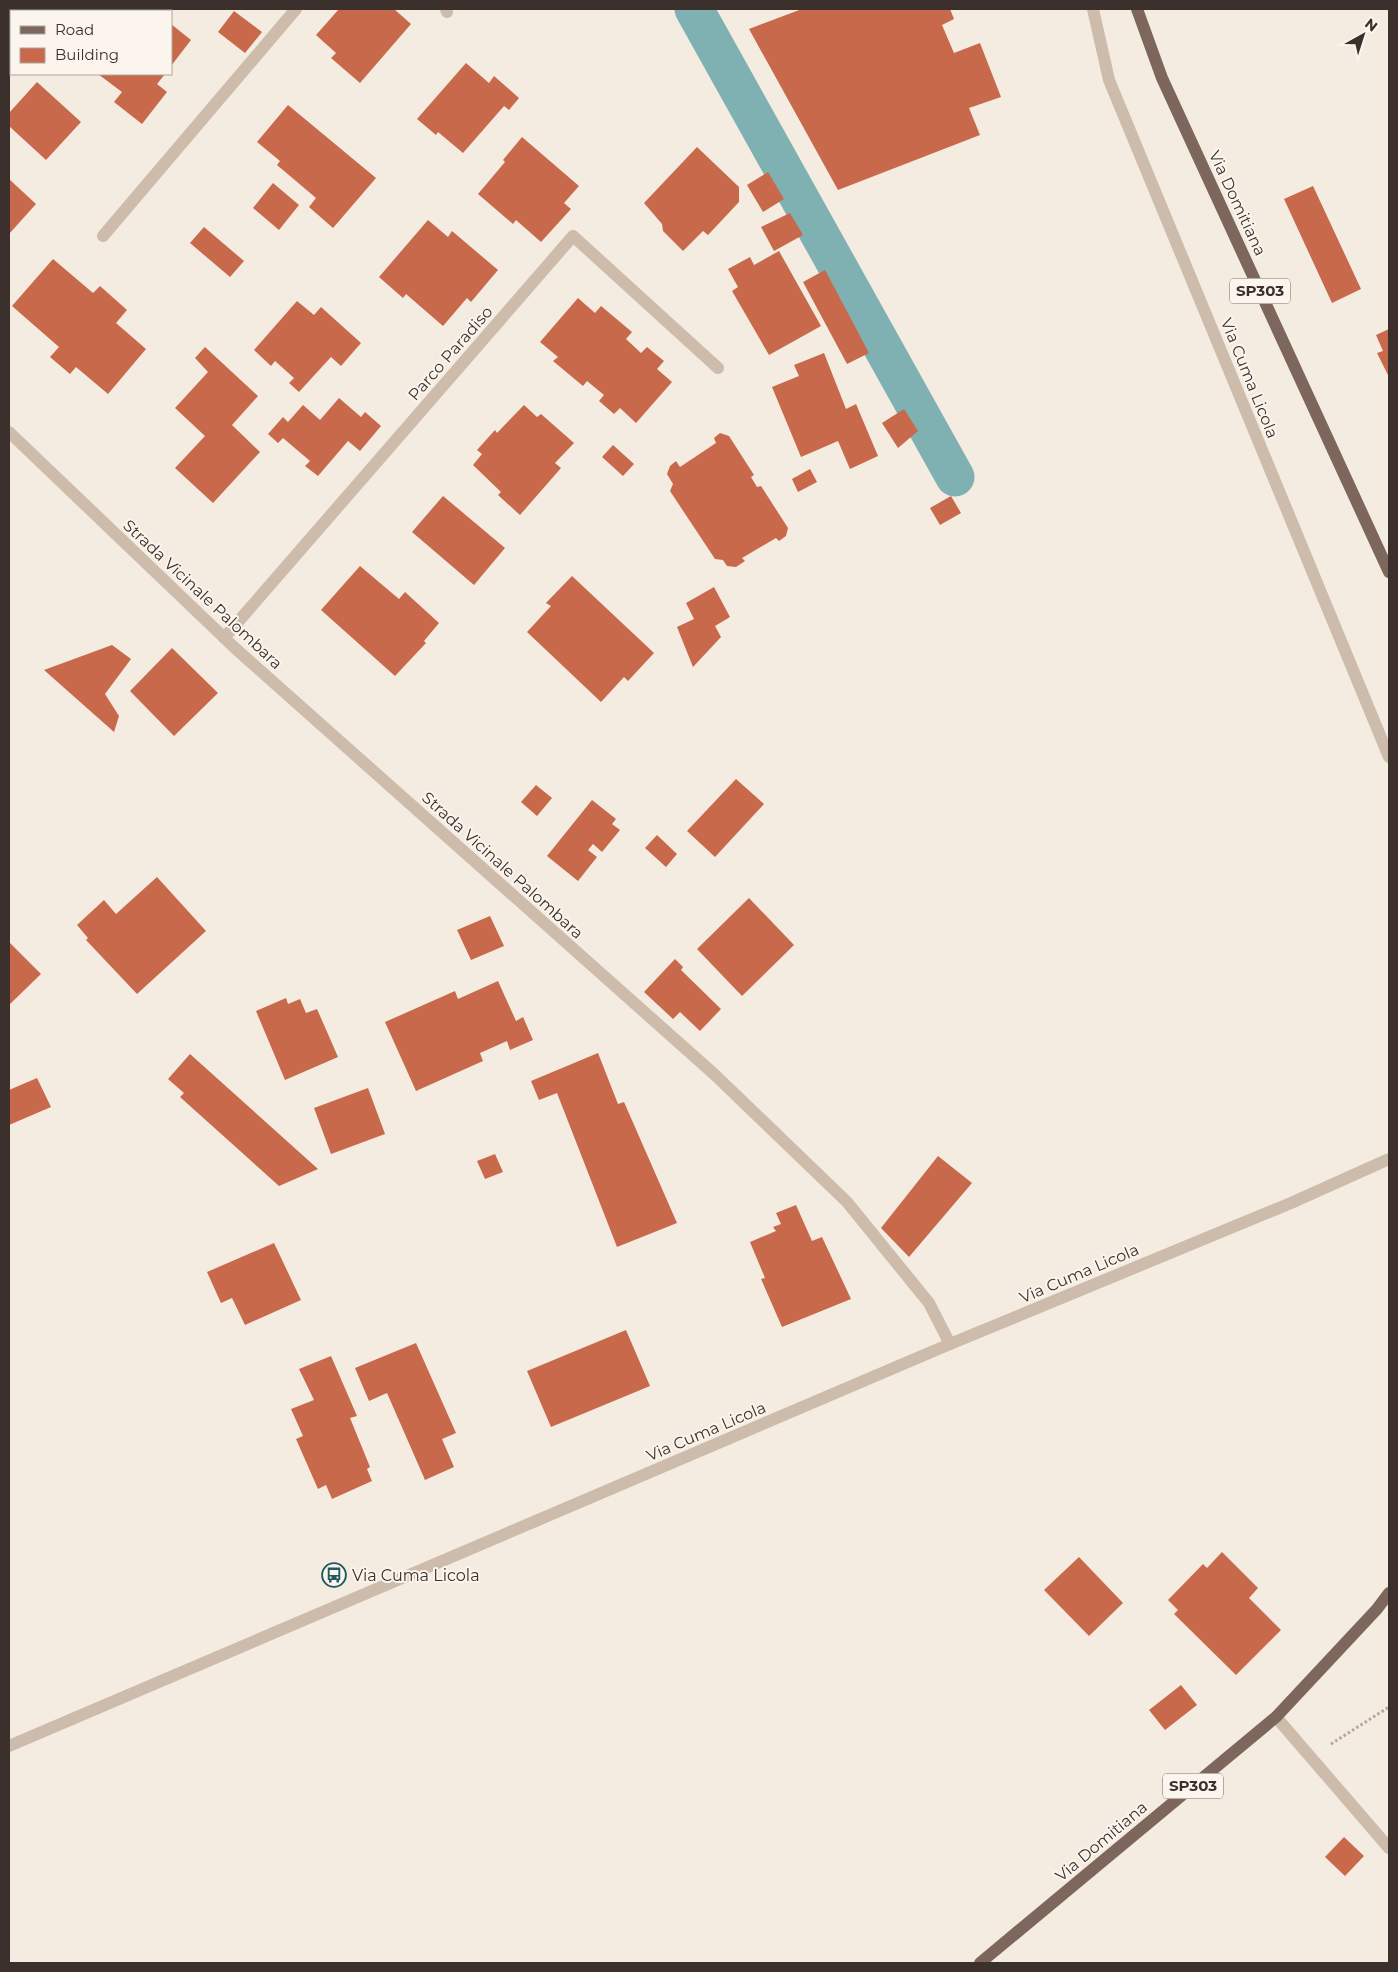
<svg xmlns="http://www.w3.org/2000/svg" width="1398" height="1972" font-family="Montserrat,sans-serif">
<style>
.lines{fill:none;stroke-linecap:round;stroke-linejoin:round}
.canal{stroke:#7fb0b2;stroke-width:39}
.building{fill:#c8694b}
.path{stroke:#b9a596;stroke-width:3;stroke-dasharray:2.5 2.5;stroke-linecap:butt}
.minor{stroke:#cdbbac;stroke-width:12}
.tertiary{stroke:#cdbbac;stroke-width:12}
.primary{stroke:#7d675c;stroke-width:12}
.labels{text-anchor:middle;stroke-width:4;stroke-linejoin:round;paint-order:stroke}
.shield{fill:#fbf5ee;stroke:#756b66;stroke-width:1}
.shield-label{font-size:15px;font-weight:bold;fill:#3b302b}
.street-label{font-size:16px;fill:#3b302b;stroke:#fbf5ee}
.poi-label{font-size:16px;fill:#3b302b;stroke:#fbf5ee;text-anchor:start}
</style>
<rect width="100%" height="100%" fill="#f4ebe1"/>
<g class="lines">
<path class="canal" d="M694,9L955,477"/>
</g>
<path class="building" d="M339,9H394L411,24L360,83L331,58L336,53L316,35Z
M802,9H950L954,19L942,25L954,53L980,43L1001,97L969,108L980,135L838,190L749,29Z
M234,11L262,32L245,53L218,32Z
M9,14L11,17V62L9,59Z
M171,24L191,40L171,66Z
M466,63L489,83L494,76L519,98L509,110L504,106L463,153L438,132L436,135L417,119Z
M98,74H165L157,84L167,92L142,124L114,102L122,92Z
M37,82L81,122L46,160L9,126V113Z
M288,105L376,178L333,228L309,207L316,198L277,165L280,161L257,142Z
M522,137L579,186L564,203L571,209L541,242L516,220L513,224L478,194L505,162L503,160Z
M697,147L739,187V202L708,235L703,231L683,251L663,231L662,224L644,203Z
M768,172L784,199L763,212L747,185Z
M9,179L36,204L9,234Z
M273,183L299,205L279,230L253,208Z
M1313,186L1361,289L1332,303L1284,199Z
M790,213L803,235L774,251L761,227Z
M428,220L448,237L452,231L498,270L471,302L467,298L443,326L406,294L403,298L379,277Z
M204,227L244,261L230,277L190,243Z
M779,251L821,326L769,355L732,291L738,287L728,269L750,257L754,265Z
M53,259L93,293L100,286L127,310L116,323L146,349L108,394L76,367L70,374L50,357L59,347L12,306Z
M825,270L869,353L847,364L803,282Z
M578,298L595,313L601,306L632,332L626,339L641,353L647,347L664,361L657,369L672,382L636,423L620,408L614,414L599,401L604,395L587,381L583,386L553,361L558,357L540,342Z
M297,301L314,315L321,307L361,343L341,366L331,357L299,392L289,383L294,378L275,361L271,366L254,350Z
M1389,329V377L1377,353L1383,351L1376,335Z
M205,347L258,396L232,425L260,452L213,503L175,468L205,436L175,408L208,372L195,358Z
M824,353L846,409L856,404L878,456L850,469L838,441L801,457L772,387L799,376L794,365Z
M339,398L361,417L365,412L381,426L360,451L348,441L318,476L305,466L310,461L283,438L278,443L268,434L283,417L288,422L303,405L320,420Z
M524,405L537,417L541,414L574,443L555,463L561,468L520,515L498,495L501,492L473,465L482,454L477,450L495,430L497,433Z
M904,409L918,431L898,448L882,423Z
M720,433L729,436L754,475L751,477L757,487L761,486L788,528L786,536L779,541L776,538L742,558L745,561L736,567L727,566L723,560L715,559L670,491L673,484L667,474L670,466L676,461L680,467L716,443L714,438Z
M613,445L634,464L623,476L602,457Z
M810,469L817,482L798,492L792,479Z
M443,496L505,548L474,585L412,532Z
M951,496L961,513L940,525L930,508Z
M360,566L399,599L405,592L439,623L424,641L426,643L395,676L321,610Z
M572,576L654,653L628,681L624,677L601,702L527,632L551,606L546,603Z
M714,587L730,617L715,626L721,637L693,667L677,627L694,619L686,603Z
M112,645L131,659L105,694L119,716L114,732L44,670Z
M172,648L218,693L174,736L130,691Z
M736,779L764,804L715,857L687,831Z
M536,785L552,798L537,816L521,802Z
M592,800L616,819L612,824L620,830L602,852L593,844L588,850L597,857L578,881L547,856Z
M657,835L677,854L666,867L645,848Z
M157,877L206,931L137,994L86,940L88,938L77,925L104,900L116,914Z
M749,898L794,945L742,996L697,949Z
M490,916L504,946L471,960L457,930Z
M9,942L41,974L9,1005Z
M675,959L683,967L681,970L721,1009L700,1031L680,1012L673,1019L644,992Z
M498,981L516,1021L523,1017L533,1040L510,1050L507,1041L480,1053L483,1061L416,1091L385,1022L455,991L458,999Z
M286,998L288,1004L300,999L306,1013L317,1009L338,1057L285,1080L256,1011Z
M598,1053L618,1104L624,1102L677,1223L617,1247L557,1093L539,1100L531,1081Z
M190,1054L318,1169L279,1186L180,1097L184,1093L168,1079Z
M37,1078L51,1107L9,1125V1090Z
M368,1088L385,1134L331,1154L314,1108Z
M495,1154L503,1172L485,1179L477,1161Z
M938,1156L972,1183L909,1257L881,1228Z
M796,1205L812,1241L822,1237L851,1299L782,1327L761,1279L765,1278L750,1242L776,1231L773,1227L781,1224L776,1213Z
M274,1243L301,1300L245,1325L232,1298L221,1303L207,1272Z
M626,1330L650,1386L551,1427L527,1371Z
M416,1343L456,1433L442,1439L454,1467L425,1480L387,1393L369,1401L355,1368Z
M331,1356L357,1416L350,1418L370,1467L367,1469L372,1481L332,1499L326,1485L318,1489L296,1439L303,1436L291,1409L314,1400L299,1369Z
M1222,1552L1258,1588L1249,1598L1281,1630L1236,1675L1174,1614L1178,1610L1168,1600L1203,1564L1207,1568Z
M1079,1557L1123,1603L1089,1636L1044,1590Z
M1181,1685L1197,1705L1165,1730L1149,1710Z
M1344,1837L1364,1856L1345,1876L1325,1857Z"/>
<g class="lines">
<path class="path" d="M1331,1744L1389,1707"/>
<path class="minor" d="M446,9L447,12
M103,236L296,9
M9,432L236,649L714,1074L847,1202L929,1303L950,1344
M224,638L573,236L718,368
M1276,1717L1389,1848"/>
<path class="tertiary" d="M1093,9L1109,80L1389,757
M9,1746L950,1344L1291,1203L1389,1159"/>
<path class="primary" d="M1137,9L1162,78L1389,572
M980,1963L1276,1717L1377,1609L1389,1593"/>
</g>
<defs>
<g id="bus-ring" transform="scale(1.25)"><circle r="9.5" fill="#fbf5ee" stroke="#1f5a5e" stroke-width="1.5"/><path d="M-5-6H5V4H4V6H2V4H-2V6H-4V4H-5ZM-3.5-4V0h7V-4ZM-3.5 1.2v1.5H-2V1.2ZM2 1.2v1.5H3.5V1.2Z" fill="#1f5a5e"/></g>
</defs>
<g fill-rule="evenodd">
<use href="#bus-ring" x="334" y="1575"/>
</g>
<g class="labels">
<g class="shield">
<rect x="1230" y="278.5" width="60" height="25" rx="4"/>
<rect x="1163" y="1773.5" width="60" height="25" rx="4"/>
</g>
<g class="shield-label">
<text x="1260" y="296">SP303</text>
<text x="1193" y="1791">SP303</text>
</g>
<g class="street-label">
<text transform="translate(1238 203) rotate(65)" y="6">Via Domitiana</text>
<text transform="translate(450 353) rotate(-49)" y="6">Parco Paradiso</text>
<text transform="translate(1250 378) rotate(68)" y="6">Via Cuma Licola</text>
<text transform="translate(203 594) rotate(43)" y="6">Strada Vicinale Palombara</text>
<text transform="translate(503 865) rotate(42)" y="6">Strada Vicinale Palombara</text>
<text transform="translate(1079 1273) rotate(-23)" y="6">Via Cuma Licola</text>
<text transform="translate(706 1431) rotate(-23)" y="6">Via Cuma Licola</text>
<text transform="translate(1101 1841) rotate(-40)" y="6">Via Domitiana</text>
</g>
<g class="poi-label">
<text x="352" y="1581">Via Cuma Licola</text>
</g>
</g>
<rect width="1398" height="1972" fill="none" stroke="#3b302b" stroke-width="20"/>
<rect x="10" y="10" width="162" height="65" fill="#fbf5ee" stroke="#aea6a0"/>
<rect x="20" y="26" width="25" height="8" fill="#7d675c" stroke="#aea6a0"/>
<text x="55" y="35" font-size="15" fill="#3b302b">Road</text>
<rect x="20" y="48" width="25" height="15" fill="#c8694b" stroke="#aea6a0"/>
<text x="55" y="60" font-size="15" fill="#3b302b">Building</text>
<g transform="translate(1363 35) rotate(39)" stroke="#fbf5ee" stroke-width="4" paint-order="stroke">
<path d="M0-4L9 19L0 12L-9 19Z" fill="#3b302b"/>
<text y="-8" font-size="14" font-weight="bold" text-anchor="middle" fill="#3b302b">N</text>
</g>
</svg>
